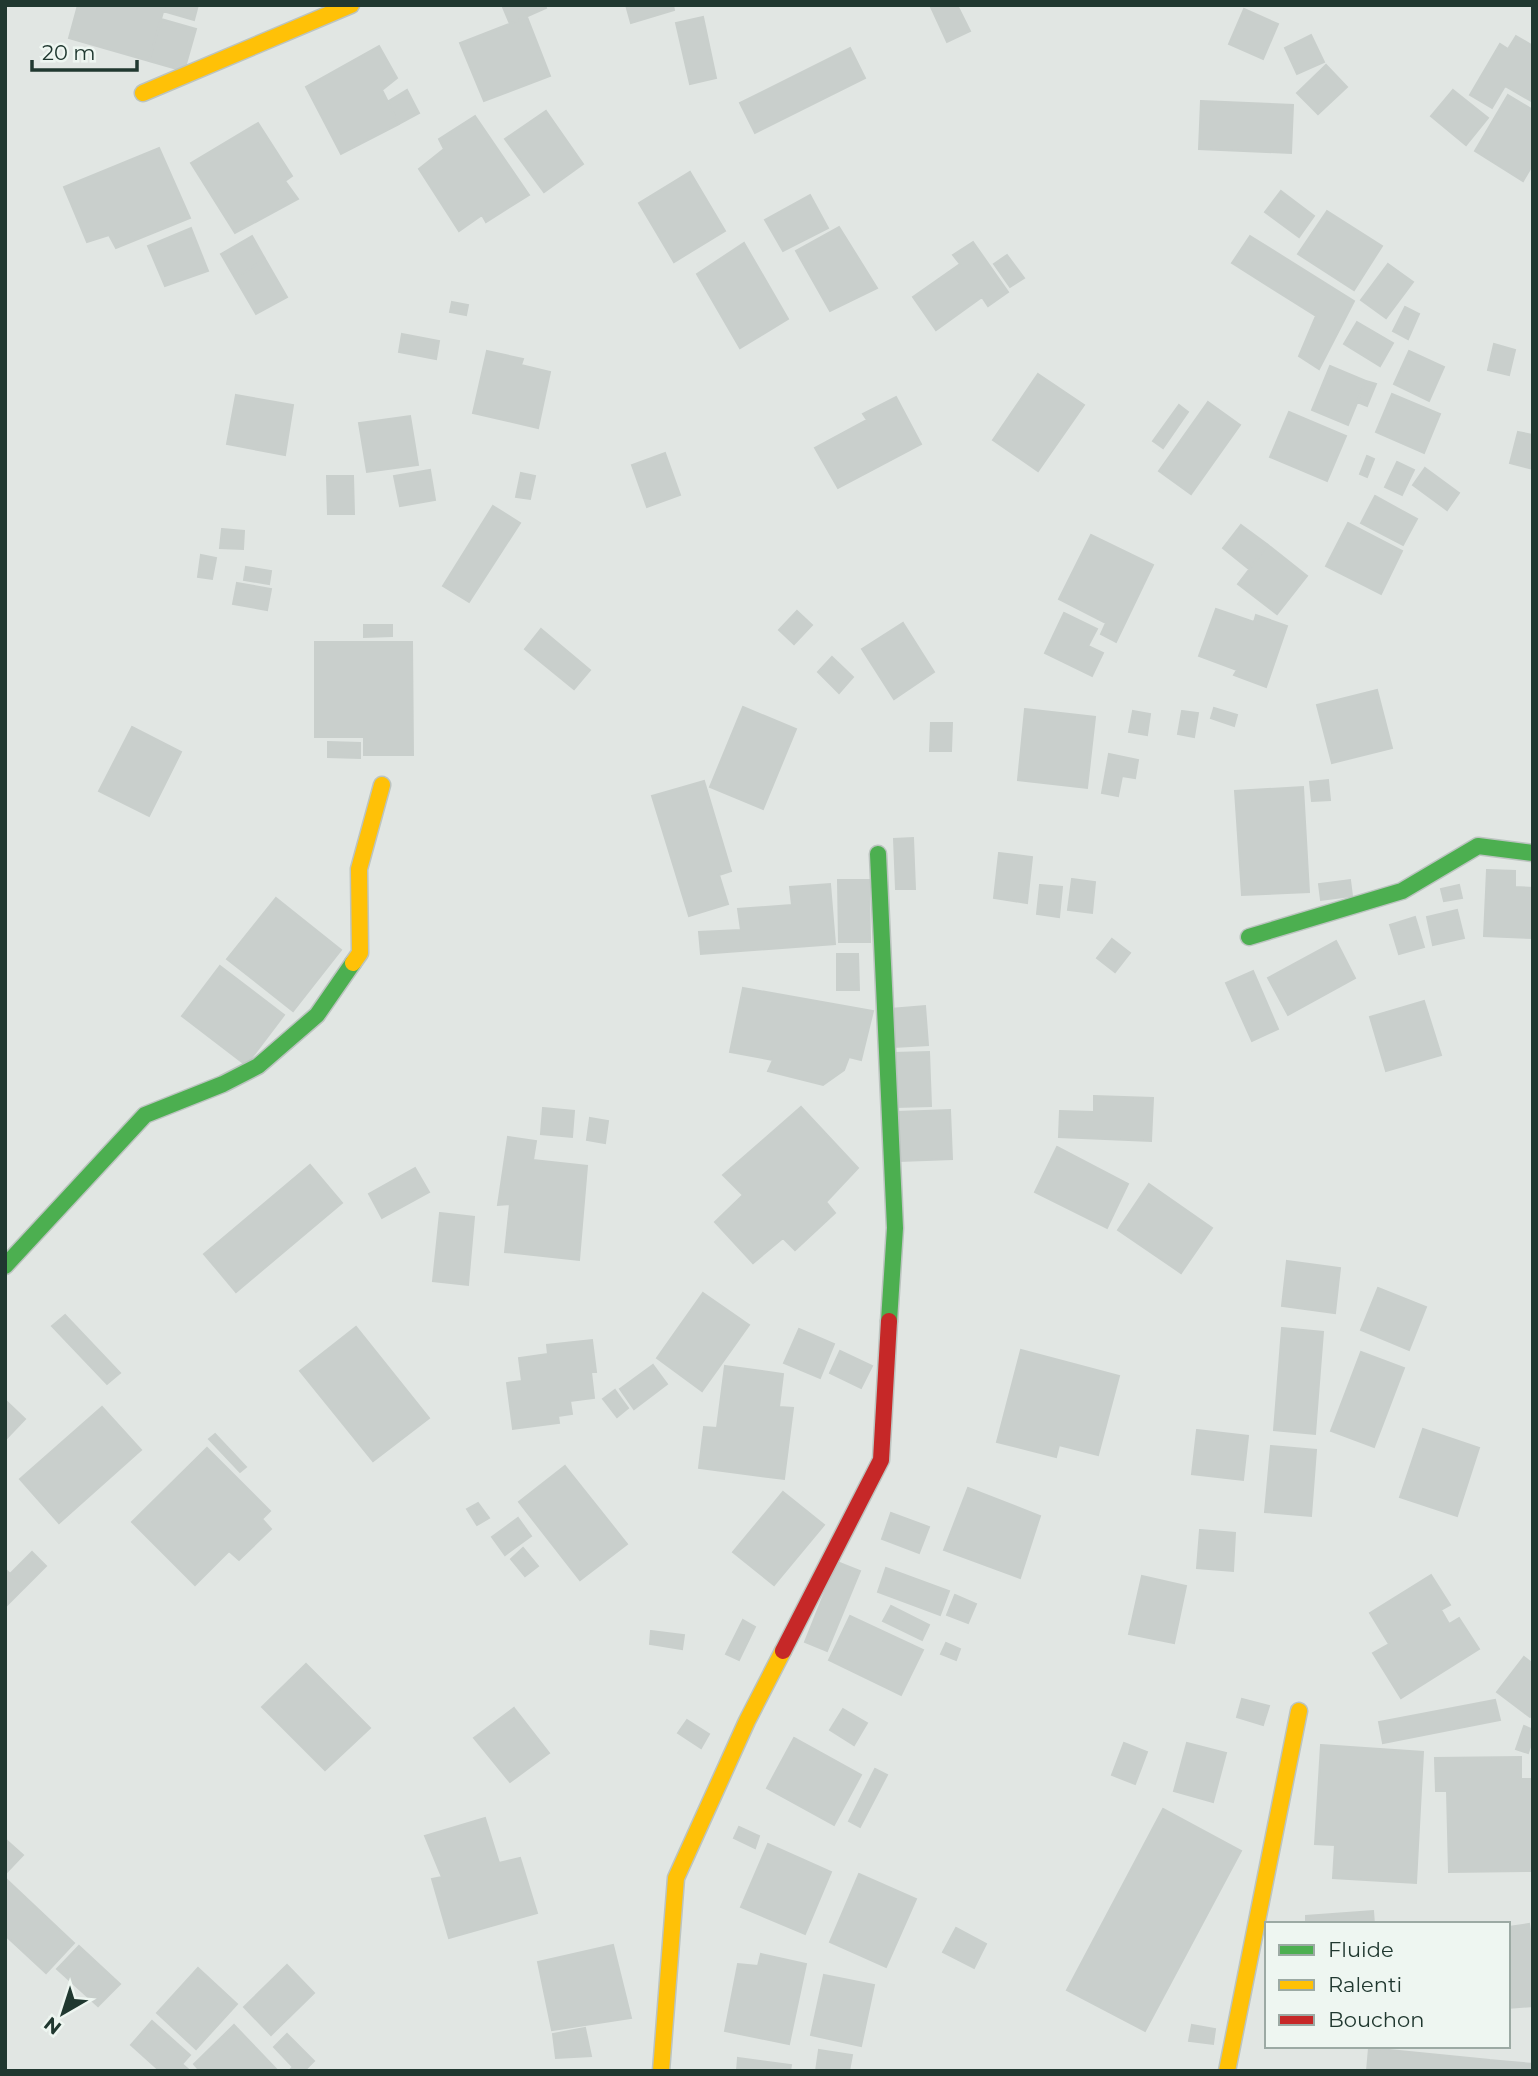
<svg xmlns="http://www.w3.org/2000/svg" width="1538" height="2076" font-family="Montserrat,sans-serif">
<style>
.building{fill:#c9cfcc;stroke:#c9cfcc;stroke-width:2}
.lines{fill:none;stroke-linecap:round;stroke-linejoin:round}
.fast-casing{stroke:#bcc4c0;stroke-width:19}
.slow-casing{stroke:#bcc4c0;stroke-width:19}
.jam-casing{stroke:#bcc4c0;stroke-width:19}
.fast{stroke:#4caf50;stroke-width:16}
.slow{stroke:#ffc107;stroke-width:16}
.jam{stroke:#c62828;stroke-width:16}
</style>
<rect width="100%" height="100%" fill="#e1e6e3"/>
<path class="building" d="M78,5H165L149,61L69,38Z
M165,5H198L194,20L163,11Z
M502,5H545L546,8L510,24Z
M626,5H673L674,10L631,23Z
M930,5H957L970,31L947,42Z
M1244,9L1278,24L1263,59L1229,44Z
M527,17L550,76L484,101L460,43Z
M703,17L716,78L690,84L676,23Z
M161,19L196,29L184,71L149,61Z
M1311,35L1324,62L1297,74L1285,48Z
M1516,36L1533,46V102L1505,86L1492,108L1470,95L1500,44L1508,49Z
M379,46L397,78L382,90L399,124L341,154L306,87Z
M850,48L865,78L755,133L740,103Z
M1326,65L1347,87L1318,114L1297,93Z
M407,90L419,113L399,124L387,102Z
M1453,90L1488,118L1466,145L1431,116Z
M1508,95L1533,110V164L1523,181L1475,151Z
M1201,101L1293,105L1291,153L1199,149Z
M546,111L583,164L544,192L505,139Z
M475,116L529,195L486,222L482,215L459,231L419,169L444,149L439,139Z
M258,123L292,176L285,181L298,199L235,233L191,163Z
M159,148L190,218L116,248L109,235L87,242L64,187Z
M690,172L725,231L674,262L639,203Z
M1281,191L1314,216L1299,237L1265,212Z
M810,195L828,228L783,251L765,220Z
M1327,211L1382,246L1354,290L1298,254Z
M839,227L877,288L830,311L796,251Z
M191,228L208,271L165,286L148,246Z
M252,236L265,259L235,278L221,254Z
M1250,236L1354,301L1319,369L1299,356L1316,316L1232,263Z
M973,242L1008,292L988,306L982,297L936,330L913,297L960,264L953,255Z
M744,243L788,319L740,348L697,274Z
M1007,255L1024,278L1010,287L994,264Z
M265,259L287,297L256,314L235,278Z
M1388,264L1413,282L1386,318L1361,300Z
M452,302L468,305L466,315L450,312Z
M1405,307L1419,314L1408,339L1393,331Z
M1357,322L1393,343L1380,366L1344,344Z
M402,334L439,341L436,359L399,352Z
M1494,344L1515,350L1509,375L1488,370Z
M487,351L523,359L521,365L550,372L538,428L473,413Z
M1409,351L1444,367L1429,401L1394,384Z
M1330,366L1366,381L1348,425L1312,410Z
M1038,374L1084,405L1038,471L993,440Z
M1366,381L1376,384L1367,406L1357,402Z
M1392,394L1440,414L1424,453L1376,432Z
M236,395L293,405L285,455L227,444Z
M896,397L921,444L838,488L815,448L867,420L863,414Z
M1208,402L1240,425L1191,494L1159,471Z
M1179,405L1188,412L1163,448L1153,441Z
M1289,412L1346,436L1327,481L1270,457Z
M410,416L418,465L367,472L359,423Z
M1518,432L1533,435V469L1510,463Z
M665,453L680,495L647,507L632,465Z
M1367,456L1374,459L1367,477L1360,474Z
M1397,462L1414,470L1402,495L1385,487Z
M1425,468L1459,493L1447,510L1413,485Z
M430,470L435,500L400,506L394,476Z
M521,473L535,476L530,499L516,497Z
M327,476H353L354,514H328Z
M1375,496L1417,519L1403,545L1361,523Z
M493,506L520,523L469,602L443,586Z
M1348,523L1402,551L1381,594L1326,566Z
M1241,525L1268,545L1249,569L1223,548Z
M222,529L244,531L243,549L220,548Z
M1091,535L1153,565L1116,642L1101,634L1106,623L1059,599Z
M1268,545L1307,576L1277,614L1238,584Z
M201,555L216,558L212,579L198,577Z
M246,567L271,571L269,584L244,580Z
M237,583L271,589L267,610L233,604Z
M1216,609L1254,622L1256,615L1287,626L1266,687L1234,675L1237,670L1199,656Z
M797,611L812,625L794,644L779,630Z
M1064,613L1097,629L1088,646L1103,653L1092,676L1045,653Z
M903,623L934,672L894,699L862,649Z
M364,625H392V636L364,637Z
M541,629L590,670L574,689L525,649Z
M315,642H412L413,755H364V737H315Z
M832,657L853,677L839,693L818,672Z
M1377,690L1392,748L1332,763L1317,705Z
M743,707L796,729L763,809L710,787Z
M1214,708L1237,715L1234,726L1211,718Z
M1025,709L1095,717L1087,788L1018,780Z
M1133,711L1150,714L1147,735L1129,732Z
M1182,711L1198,713L1194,737L1178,734Z
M931,723H952L951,751H930Z
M132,727L181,752L149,816L99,791Z
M328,742L360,743V758L328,757Z
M1109,754L1138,760L1135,778L1122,776L1118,796L1102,793Z
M1328,780L1330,800L1312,801L1310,782Z
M704,781L731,871L719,875L728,904L689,916L652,796Z
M1303,787L1309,892L1242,895L1235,791Z
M913,838L915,889H896L894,839Z
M999,853L1032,857L1027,903L994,898Z
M1487,870L1515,871V887L1533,888V938L1484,936Z
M1072,879L1095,882L1092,913L1068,910Z
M838,880H869L870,942H839Z
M1350,880L1352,896L1321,900L1319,884Z
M830,884L835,944L701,954L699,932L741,930L738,909L792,905L790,887Z
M1040,885L1062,887L1059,917L1037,914Z
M1459,885L1462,898L1444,901L1441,889Z
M276,898L341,950L293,1011L227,959Z
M1457,910L1464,938L1433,945L1427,917Z
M1415,917L1424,947L1399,954L1390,925Z
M1112,939L1130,953L1115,972L1097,958Z
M1336,941L1355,978L1288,1015L1268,978Z
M837,954H858L859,990H837Z
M220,966L284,1015L246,1065L182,1016Z
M1253,971L1278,1029L1252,1041L1226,983Z
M743,988L873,1011L861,1060L849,1057L844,1070L823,1085L768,1071L773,1060L730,1052Z
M1424,1001L1441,1055L1386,1071L1370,1017Z
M925,1006L928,1045L894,1047L891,1009Z
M929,1052L931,1106L896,1107L894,1053Z
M1094,1096L1153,1098L1151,1141L1059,1137L1060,1111L1094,1112Z
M801,1107L858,1168L826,1202L835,1213L795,1250L783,1238L753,1263L715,1222L743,1195L723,1175Z
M543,1108L574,1111L572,1137L541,1134Z
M950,1110L952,1159L900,1161L898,1112Z
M590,1118L608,1121L605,1143L587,1140Z
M508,1137L536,1141L533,1160L587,1166L579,1260L505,1252L510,1204L498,1205Z
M1057,1147L1128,1184L1107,1228L1035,1192Z
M310,1165L342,1203L236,1292L204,1254Z
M415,1168L429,1192L382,1218L369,1194Z
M1149,1184L1212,1228L1181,1273L1118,1230Z
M440,1213L474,1217L468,1285L433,1281Z
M1287,1261L1340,1268L1335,1313L1282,1306Z
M1378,1288L1426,1307L1409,1350L1361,1330Z
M703,1293L749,1325L702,1391L657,1358Z
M65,1315L120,1373L107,1384L52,1326Z
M356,1327L429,1418L373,1461L300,1371Z
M1282,1328L1323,1332L1315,1434L1274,1430Z
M799,1329L834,1344L820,1378L784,1363Z
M592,1340L596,1372H591L594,1398L570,1401L572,1414L558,1416L559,1423L513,1429L507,1383L522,1381L519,1358L548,1354L547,1345Z
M1021,1350L1119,1376L1098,1455L1059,1445L1056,1457L997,1442Z
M840,1351L872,1366L861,1388L830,1373Z
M1361,1352L1404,1368L1374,1447L1331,1431Z
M653,1365L667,1384L634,1409L620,1389Z
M725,1366L783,1374L779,1407L793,1408L784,1479L699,1468L704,1427L717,1428Z
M615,1390L628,1408L617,1417L603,1399Z
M5,1400L25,1419L5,1440Z
M102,1407L141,1450L59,1523L20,1479Z
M1423,1429L1479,1448L1457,1516L1400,1497Z
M1197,1430L1248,1436L1243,1480L1192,1474Z
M215,1434L246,1467L240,1472L209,1439Z
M1271,1446L1316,1450L1311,1516L1265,1512Z
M207,1448L270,1511L262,1519L271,1529L239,1560L229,1551L195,1585L132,1522Z
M565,1466L627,1544L580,1580L519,1502Z
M968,1488L1040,1516L1020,1578L944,1550Z
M783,1492L824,1525L774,1585L733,1552Z
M478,1503L489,1518L477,1525L467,1509Z
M891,1513L929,1527L919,1553L882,1539Z
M518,1518L531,1536L505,1555L492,1537Z
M1200,1530L1235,1533L1233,1571L1197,1568Z
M523,1548L538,1566L525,1576L511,1559Z
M32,1552L46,1566L24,1588L10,1574Z
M837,1562L860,1571L827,1651L805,1642Z
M886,1568L949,1591L940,1615L878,1592Z
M5,1569L24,1588L5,1607Z
M1431,1575L1450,1605L1441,1610L1449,1624L1459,1618L1479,1649L1401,1698L1373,1653L1389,1644L1370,1613Z
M1142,1576L1186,1586L1174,1643L1129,1634Z
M955,1595L976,1604L968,1623L947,1615Z
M891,1606L929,1625L922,1640L883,1621Z
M850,1616L923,1650L901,1695L829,1660Z
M743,1620L755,1627L739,1660L726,1654Z
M651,1631L684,1635L682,1649L650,1644Z
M946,1643L960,1649L956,1660L941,1654Z
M1524,1657L1533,1664V1714L1530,1717L1497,1692Z
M306,1664L370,1728L325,1770L262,1707Z
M1242,1699L1269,1706L1263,1725L1237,1717Z
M1495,1700L1500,1720L1383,1743L1379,1722Z
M514,1708L549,1753L510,1782L474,1738Z
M843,1709L867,1723L854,1745L830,1730Z
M687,1720L709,1734L701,1748L678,1733Z
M1524,1726L1533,1730V1738L1528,1753L1516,1749Z
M794,1738L861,1775L834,1825L767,1788Z
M1124,1743L1147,1752L1135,1784L1112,1775Z
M1187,1743L1226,1753L1213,1802L1174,1791Z
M1321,1745L1423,1752L1416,1883L1333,1878L1335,1845L1315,1844Z
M1521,1757V1779H1533V1871L1449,1872L1447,1791H1436L1435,1758Z
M875,1769L887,1775L860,1827L849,1821Z
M1163,1809L1241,1851L1145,2031L1067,1990Z
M485,1818L499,1863L520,1858L537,1913L449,1938L432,1879L442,1877L425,1836Z
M739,1827L759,1836L755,1848L734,1838Z
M5,1839L23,1855L5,1874Z
M768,1844L831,1872L805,1934L741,1907Z
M859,1874L916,1899L886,1967L830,1942Z
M5,1878L74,1943L46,1973L5,1935Z
M1373,1911L1374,1924H1306V1916Z
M1529,1924L1533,1953V2006L1508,2008V1927Z
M956,1928L986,1944L974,1968L943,1952Z
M613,1945L631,2018L552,2030L538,1962Z
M79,1946L120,1984L98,2006L57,1969Z
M761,1954L806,1964L789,2044L725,2031L738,1964L758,1966Z
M287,1965L314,1993L271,2035L244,2007Z
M198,1968L237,2004L196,2049L157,2013Z
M824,1975L874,1985L861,2046L811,2035Z
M152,2021L190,2055L182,2064L190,2071H160L131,2045Z
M234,2025L278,2071H200L194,2064Z
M1192,2025L1215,2029L1213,2044L1189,2041Z
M585,2028L591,2056L556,2058L553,2034Z
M287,2034L314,2061L304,2071H289L293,2067L274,2047Z
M1369,2048L1489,2060V2071H1367Z
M819,2050L852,2055L849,2071H816Z
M738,2058L791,2065L790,2071H737Z
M1489,2060L1533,2064V2071H1489Z"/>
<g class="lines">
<g class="fast-casing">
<path id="fast" d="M878,854L895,1228L889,1321
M1249,937L1402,891L1478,846L1533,853
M5,1266L145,1115L223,1084L258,1066L317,1015L353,963"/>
</g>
<g class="slow-casing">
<path id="slow" d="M143,93L351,5
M353,963L360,953L359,869L382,785
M661,2071L676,1878L747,1721L783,1651
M1227,2071L1299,1711"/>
</g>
<g class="jam-casing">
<path id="jam" d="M783,1651L881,1460L889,1321"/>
</g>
<use href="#fast" class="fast"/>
<use href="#slow" class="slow"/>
<use href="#jam" class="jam"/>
</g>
<rect width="1538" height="2076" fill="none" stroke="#203830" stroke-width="14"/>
<rect x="1265" y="1922" width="245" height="126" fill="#eef6f1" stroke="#9caaa4" stroke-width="2"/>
<rect x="1279" y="1945" width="35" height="10" fill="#4caf50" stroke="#9caaa4" stroke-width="2"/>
<text x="1328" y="1957" font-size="21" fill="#203830">Fluide</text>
<rect x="1279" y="1980" width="35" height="10" fill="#ffc107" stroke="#9caaa4" stroke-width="2"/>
<text x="1328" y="1992" font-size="21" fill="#203830">Ralenti</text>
<rect x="1279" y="2015" width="35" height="10" fill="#c62828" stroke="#9caaa4" stroke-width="2"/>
<text x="1328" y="2027" font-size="21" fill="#203830">Bouchon</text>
<g transform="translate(63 2013) rotate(219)" stroke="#eef6f1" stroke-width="5" paint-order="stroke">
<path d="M0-5L12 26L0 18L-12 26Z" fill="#203830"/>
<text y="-10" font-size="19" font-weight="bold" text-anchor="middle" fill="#203830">N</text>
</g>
<path d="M32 60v10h105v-10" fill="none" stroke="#203830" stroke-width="3.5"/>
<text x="42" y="60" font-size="21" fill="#203830" stroke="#eef6f1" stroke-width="5" paint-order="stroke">20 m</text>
</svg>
